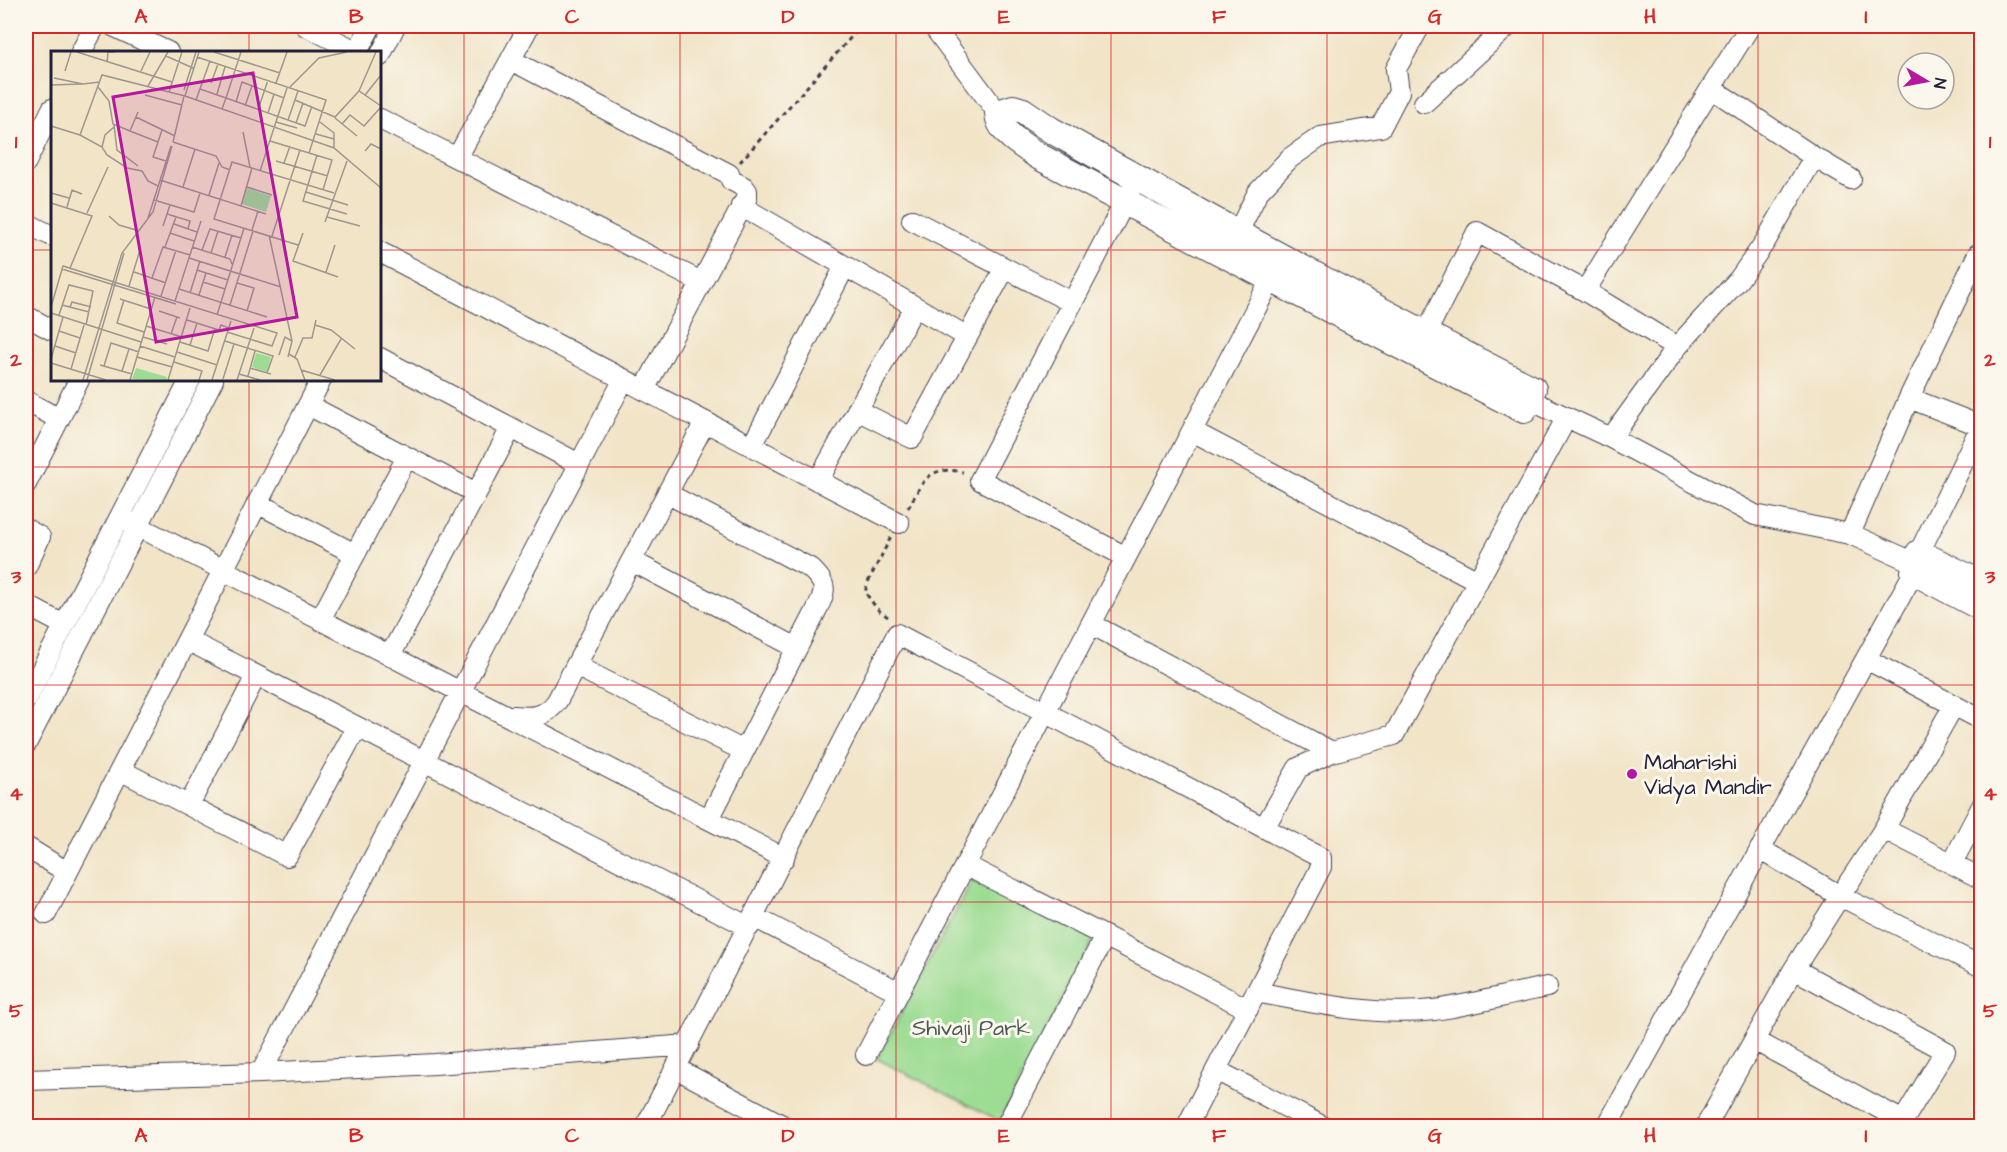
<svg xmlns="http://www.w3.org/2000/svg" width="2007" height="1152" font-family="'Architects Daughter',sans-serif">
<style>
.green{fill:#9cdc93;stroke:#5f7f67;stroke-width:1.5}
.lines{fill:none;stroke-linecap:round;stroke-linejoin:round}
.minor-casing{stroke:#413f50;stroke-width:22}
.tertiary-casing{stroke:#413f50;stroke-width:28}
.path{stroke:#413f50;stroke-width:3;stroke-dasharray:4.5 4.5;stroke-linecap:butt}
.minor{stroke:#fff;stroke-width:20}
.tertiary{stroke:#fff;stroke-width:26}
.grid{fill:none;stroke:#d62828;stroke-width:1.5;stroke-opacity:0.55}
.poi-dot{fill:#b5179e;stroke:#fbf7ec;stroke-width:2}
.labels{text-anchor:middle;stroke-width:6;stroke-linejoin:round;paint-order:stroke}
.poi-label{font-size:22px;fill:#22223b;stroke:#fbf7ec;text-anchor:start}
.park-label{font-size:22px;fill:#475a55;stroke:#fbf7ec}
.inset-road{fill:none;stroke:#9e968f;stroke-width:1.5}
.view{fill:#b5179e;fill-opacity:0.15;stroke:#b5179e;stroke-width:3}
.inset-edge{fill:none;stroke:#22223b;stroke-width:3}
.neatline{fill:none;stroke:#d62828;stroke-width:2}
.grid-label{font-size:20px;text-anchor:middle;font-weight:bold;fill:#d62828}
</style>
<rect width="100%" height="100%" fill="#fbf7ec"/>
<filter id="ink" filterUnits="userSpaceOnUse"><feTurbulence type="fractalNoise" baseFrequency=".0167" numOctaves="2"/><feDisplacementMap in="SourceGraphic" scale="12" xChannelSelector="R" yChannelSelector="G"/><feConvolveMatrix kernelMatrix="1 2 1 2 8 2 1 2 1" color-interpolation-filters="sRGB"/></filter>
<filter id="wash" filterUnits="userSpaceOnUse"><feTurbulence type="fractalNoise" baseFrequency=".008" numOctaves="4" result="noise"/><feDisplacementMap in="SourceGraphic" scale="24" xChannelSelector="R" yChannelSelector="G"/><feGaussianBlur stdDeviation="1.35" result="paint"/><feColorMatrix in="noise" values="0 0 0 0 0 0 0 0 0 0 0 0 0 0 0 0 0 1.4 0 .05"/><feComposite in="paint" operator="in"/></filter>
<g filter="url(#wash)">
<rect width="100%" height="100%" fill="#f1e4c7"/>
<path class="green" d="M974,877L1094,938L1000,1121L877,1059Z"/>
</g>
<g filter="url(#ink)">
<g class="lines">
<g class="minor-casing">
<path id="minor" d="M113,26L168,52
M306,26L358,52
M933,26L998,113
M81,52L95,26
M357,52L371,26
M380,56L395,26
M511,60L729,174L731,180L744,187L747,191V197L644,390
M1711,88L1750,26
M1424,103L1508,26
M380,119L701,282
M457,158L529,26
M26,162L52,109
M741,206L966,336
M912,220L1071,302
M26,223L52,236
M1237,234L1258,192L1290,158L1320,137L1381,127L1399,92L1396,69L1420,26
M380,252L899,523
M1585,291L1711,88L1814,157L1851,179
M26,316L52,330
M1425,335L1477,232L1585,291L1677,347
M380,358L579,464
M1909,398L1981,426
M26,401L59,419
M1534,402L1611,438L1755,515L1850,534L1915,563
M308,405L476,493
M857,410L912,438L1005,268
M1192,431L1478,581
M1611,438L1677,347L1739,279L1765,242L1814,157
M752,446L845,266
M818,481L914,308
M26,484L79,380
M668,494L810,568C829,586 826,591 815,613L709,819
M257,503L355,554
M120,517L784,858
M26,529L40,537L26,567
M1850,534L1909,398L1978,254
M1126,557L980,480L1130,192
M632,561L797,648
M26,605L64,625
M320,620L407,457
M1091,624L1332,752
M187,640L749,927
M390,656L511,428
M1866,659L1982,720
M576,666L744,751
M26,700L190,380
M513,716C532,718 545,718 557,701L705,422
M26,744L213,380
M120,770L287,856L357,727
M189,805L256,676
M1264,828L1298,768L1332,752L1394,735L1567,417
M1884,829L1982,879
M26,847L67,872
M1760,849L1840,896L1884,829L1954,705
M1952,863L1982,806
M965,865L1248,1009
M46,914L321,380
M754,917L899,992
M1794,969L1945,1051L1900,1126
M1256,992C1314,1003 1375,1017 1434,1010C1472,1005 1509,994 1547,987
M1754,1040L1903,1121
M866,1055L1277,268
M677,1069L784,1126
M1216,1070L1322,1126
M261,1073L624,379
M26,1080L261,1073L435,1064L689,1045
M646,1126L897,634L1321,858V867L1187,1126
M1006,1126L1105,936
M1607,1126L1914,572L1919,553L1982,424
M1706,1126L1794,969L1840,896L1982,967"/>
</g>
<g class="tertiary-casing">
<path id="tertiary" d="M1524,410L1271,279L1038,156C1023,145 999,133 998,113L1013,108L1023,111L1051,130C1210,219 1370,307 1533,389
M1919,553L1982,584
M1914,572L1982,608"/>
</g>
<path class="path" d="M740,162L861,26
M908,508C924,481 927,465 963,472
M888,617L877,609L865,592L868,582L891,537"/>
<use href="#minor" class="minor"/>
<use href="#tertiary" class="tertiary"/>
</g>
</g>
<path class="grid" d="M249,26V52M464,26V1126M680,26V1126M896,26V1126M1111,26V1126M1327,26V1126M1543,26V1126M1758,26V1126M26,250H52M380,250H1982M249,380V1126M26,467H1982M26,685H1982M26,902H1982"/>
<circle class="poi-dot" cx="1632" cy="774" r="6"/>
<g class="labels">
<g class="poi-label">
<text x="1644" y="769">Maharishi<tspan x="1644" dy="25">Vidya Mandir</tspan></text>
</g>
<g class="park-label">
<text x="971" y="1035">Shivaji Park</text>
</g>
</g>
<g transform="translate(51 51)">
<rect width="330" height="330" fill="#f1e4c7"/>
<path d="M196,137L220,145L215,161L191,153ZM205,302L220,306L216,321L201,316ZM85,317L116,326L115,329L81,328Z" fill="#9cdc93"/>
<path class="inset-road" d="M26,1L121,31M163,1L229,22M190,1L175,47L254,75L261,55M115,5L142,17M146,6L275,49L258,102M56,12L57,1H64M14,20L20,1M90,20L99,1M3,27L32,33L49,31M160,32L167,13M225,32L236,1M0,34L31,33M97,35L117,1M47,36L58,50L62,73L79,80M239,36L268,7L296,1M149,38L175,47L171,58M133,39L145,1M308,40L325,1M118,41L131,1M166,43L174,16M94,44L131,54M314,44L330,24M134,45L148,1M145,49L159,10M244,49L284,66L308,40L330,55M185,51L191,31L233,47M194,55L201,35M207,59L217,29M87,61L79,80L107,91M217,62L223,43M85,66L124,85M284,67L306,85M237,69L247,40M225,71L246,77M269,71L283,82V97M245,72L252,52M291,73L299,64L313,75L330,56M63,74L66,99L87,115M0,75L29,84L51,96L56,104L76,117L91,120L97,130L107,135M111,79L102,106L115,110M192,81L199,116M265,83L283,88M29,84L51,24L134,45L283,97L330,137M219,90L281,109L272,139M122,91L165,105L171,116L179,119M122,91L133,45M51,96L54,84L63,76M314,100L320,93L330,98M266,104L252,150L296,163M225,110L277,125M233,112L239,95M209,120L236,37M109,129L215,163M132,136L144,98M196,136L221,144M255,141L297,154M0,142L18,147M158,144L168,112M103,149L143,161L149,142M0,152L41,165L19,217M190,155L201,117M16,156L21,139L31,143M36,162L57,116M116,163L139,170L137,178M58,165L68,174L85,179M276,166L309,175M97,167L120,95M274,171L296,110M123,173L146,181M112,175L119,154M201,179L207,160M119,182L143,190M252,182L242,210L287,226M218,184L241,290L237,306M221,185L249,99M247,194L163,168L181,111L283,142M114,196L125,166M141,196L179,208L181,213M151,199L159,178L190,187M160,202L167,180M174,206L181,184M138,207L230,236M11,218L125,253M146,219L177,229M83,221L115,232M275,221L284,194M101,227L112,196L139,204M152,231L174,238M186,232L203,237L196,260M78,235L89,199M128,238L216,266M139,242L149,210M148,244L155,222M110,245L125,199M69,248L100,258M73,249L66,272L93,281M124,250L150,170M11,254L38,261M179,254L202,180M0,256L12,215L226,282L221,295L176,281M19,256L21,251L40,256M108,260L129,267M0,262L90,291M8,264L18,234L42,240L35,274M166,264L193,177M136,269L168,279L170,274L178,277M264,274L280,279L304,298M95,275L131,286M8,280L29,287M120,283L126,266M92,286L116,293M174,290L222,305L216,322M129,291L157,300L164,277M139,294L146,272M4,295L25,302M89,295L124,306M126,301L166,314M238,303L246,308L254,329M228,304L234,286L241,290M86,306L121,316M244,306L252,287H261L265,269M0,308L12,266M123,311L151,320L148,329M0,312L55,329M49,314L81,323M53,315L60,292L88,301M199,317L220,323M20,318L33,274M250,319L284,329M71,320L78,298M188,323L209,329M269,324L290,288M197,325L204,300M172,328L183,293M32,329L71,202L102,161L121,95M36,329L73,202M79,329L104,246M117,329L139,257M161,329L180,270M186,329L203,277"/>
<path class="view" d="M202,22L246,266L105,291L62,46Z"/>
<rect width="330" height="330" class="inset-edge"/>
</g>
<rect width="2007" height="1152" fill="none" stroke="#fbf7ec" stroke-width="66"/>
<g transform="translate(1926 81) rotate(100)"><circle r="28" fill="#fbf7ec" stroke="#a4a2a5" stroke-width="1.5"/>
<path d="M0-4.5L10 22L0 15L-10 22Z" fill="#b5179e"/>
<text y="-9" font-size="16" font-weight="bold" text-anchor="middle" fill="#22223b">N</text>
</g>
<rect x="33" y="33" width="1941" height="1086" class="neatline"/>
<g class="grid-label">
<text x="141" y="23">A</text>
<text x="356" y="23">B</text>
<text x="572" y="23">C</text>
<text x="788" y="23">D</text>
<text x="1004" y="23">E</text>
<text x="1219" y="23">F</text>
<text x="1435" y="23">G</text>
<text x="1650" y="23">H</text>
<text x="1866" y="23">I</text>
<text x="16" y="148">1</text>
<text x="1990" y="148">1</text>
<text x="16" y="366">2</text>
<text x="1990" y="366">2</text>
<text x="16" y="583">3</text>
<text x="1990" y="583">3</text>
<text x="16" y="800">4</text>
<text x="1990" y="800">4</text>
<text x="16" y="1017">5</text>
<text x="1990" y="1017">5</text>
<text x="141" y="1142">A</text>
<text x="356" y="1142">B</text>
<text x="572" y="1142">C</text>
<text x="788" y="1142">D</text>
<text x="1004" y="1142">E</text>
<text x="1219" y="1142">F</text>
<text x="1435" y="1142">G</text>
<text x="1650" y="1142">H</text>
<text x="1866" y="1142">I</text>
</g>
</svg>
